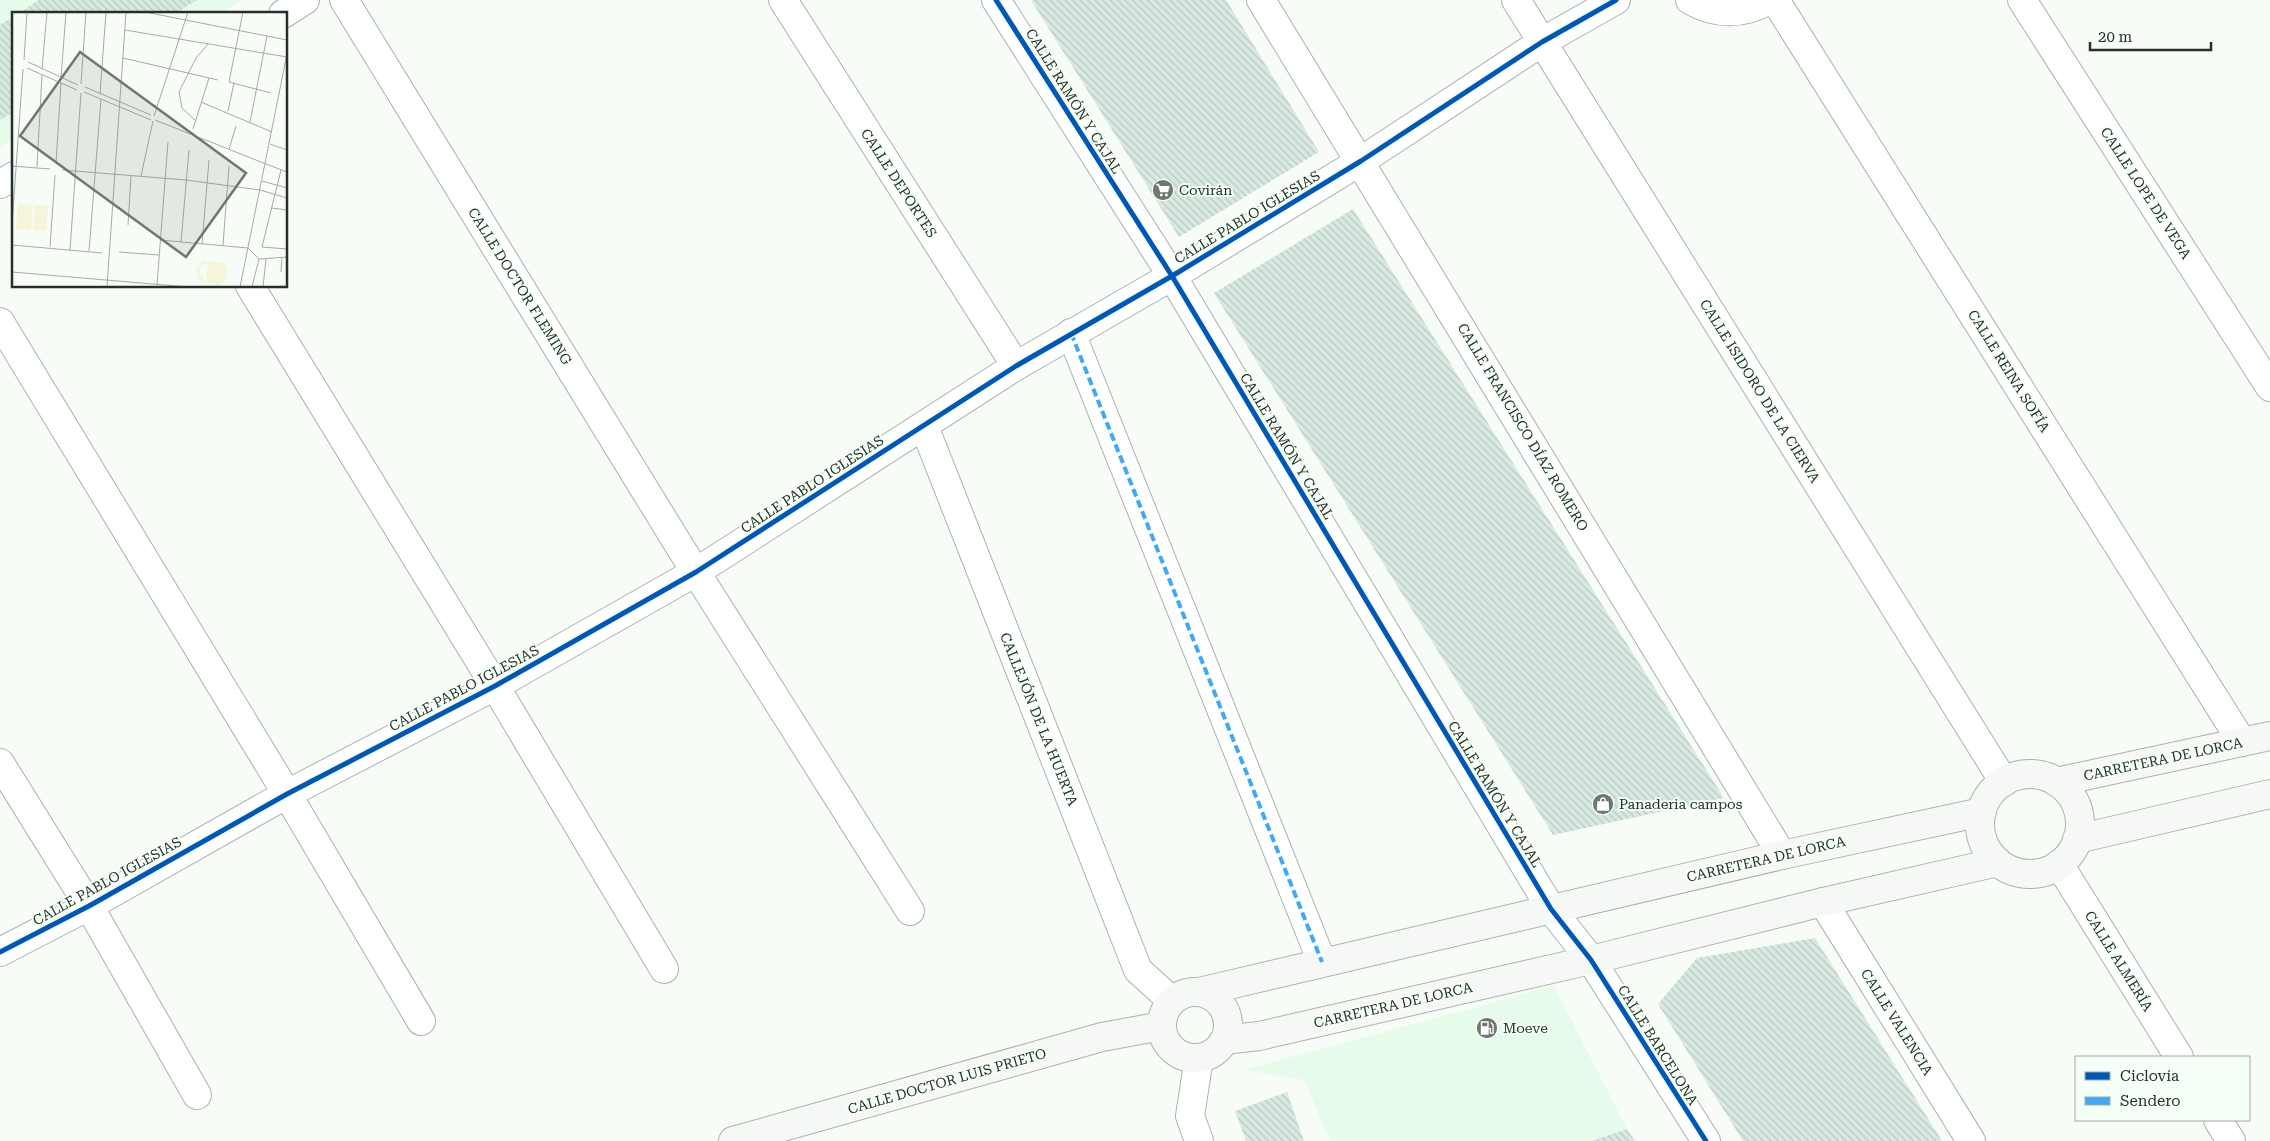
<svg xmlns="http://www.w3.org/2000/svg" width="2270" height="1141" font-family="'Roboto Serif',serif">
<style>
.built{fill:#e6fbea}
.building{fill:url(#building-back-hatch)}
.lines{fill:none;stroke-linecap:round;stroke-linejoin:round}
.street-casing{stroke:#abb2ac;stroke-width:30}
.secondary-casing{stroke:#abb2ac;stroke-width:30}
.street{stroke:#fefffe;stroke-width:28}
.secondary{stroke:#f5f8f4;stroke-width:28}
.quiet{stroke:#3fa9f5;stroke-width:4;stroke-dasharray:8 4;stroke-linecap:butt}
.cycleway-casing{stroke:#f4fff6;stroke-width:8}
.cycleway{stroke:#0057b8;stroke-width:5}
.labels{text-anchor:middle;stroke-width:4;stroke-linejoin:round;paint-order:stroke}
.street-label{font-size:14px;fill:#273028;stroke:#f4fff6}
.poi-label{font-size:14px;fill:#273028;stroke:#f4fff6;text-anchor:start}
.inset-road{fill:none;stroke:#a4aaa4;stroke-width:1}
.view{fill:#707770;fill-opacity:0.15;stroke:#707770;stroke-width:2.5}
.inset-edge{fill:none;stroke:#273028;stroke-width:2.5}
</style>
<defs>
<pattern id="building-back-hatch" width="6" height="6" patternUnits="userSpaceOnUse" patternTransform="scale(1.25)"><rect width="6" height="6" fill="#d8e9e2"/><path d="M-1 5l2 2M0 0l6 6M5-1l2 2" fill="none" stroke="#b9c8c2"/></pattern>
</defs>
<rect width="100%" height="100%" fill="#f7fcf7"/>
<path class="built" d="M0,0H242L219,14H14V139L0,147Z
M1554,986L1627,1129L1589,1141H1330L1304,1080L1243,1070Z"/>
<path class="building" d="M39,0H197L174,14H18Z
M1031,0H1226L1319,152L1179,237Z
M14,16V112L0,120V25Z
M1353,209L1724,798L1553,835L1214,293Z
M1815,938L1942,1141H1743L1658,1004L1697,958Z
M1287,1092L1304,1141H1246L1235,1111Z
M1627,1129L1635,1141H1591Z"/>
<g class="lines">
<g class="street-casing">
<path id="street" d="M344,0L680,547L910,911
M783,0L1016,366
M996,0L1172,276L1551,909L1591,960L1706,1141
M1261,0L1782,855
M1516,0L2004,782
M1690,0C1716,15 1743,15 1769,0
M1775,0L2242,742
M2022,0L2270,387
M283,14L305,0
M0,184L14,176
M250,286L495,686L664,969
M0,322L287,794L421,1021
M1071,333L1322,962
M924,426L1138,970L1172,1001
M0,763L89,906L197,1095
M2059,864L2179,1057
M1823,902L1971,1141
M0,952L89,906L287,794L495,686L696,572L1016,366L1172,276L1361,161L1542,42L1616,0
M1199,1058L1190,1116L1199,1141
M2218,1120L2231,1141"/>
</g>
<g class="secondary-casing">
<path id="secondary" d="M1980 824a50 50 0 1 1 100 0a50 50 0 1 1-100 0Z
M2056,782L2270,736
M2077,839L2270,794
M1199,992L1782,855L1982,812
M1162 1025a33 33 0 1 1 66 0a33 33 0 1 1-66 0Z
M1224,1040L1259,1036L1591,960L1823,902L1998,862
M733,1141L1102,1037L1162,1026"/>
</g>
<use href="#street" class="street"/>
<use href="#secondary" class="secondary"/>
<path class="quiet" d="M1071,333L1322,962"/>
<g class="cycleway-casing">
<path id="cycleway" d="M996,0L1172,276L1551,909L1591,960L1706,1141
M0,952L89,906L287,794L495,686L696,572L1016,366L1172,276L1361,161L1542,42L1616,0"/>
</g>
<use href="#cycleway" class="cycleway"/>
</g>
<defs>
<g id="supermarket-disc" transform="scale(1.125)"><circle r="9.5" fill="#707770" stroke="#f4fff6"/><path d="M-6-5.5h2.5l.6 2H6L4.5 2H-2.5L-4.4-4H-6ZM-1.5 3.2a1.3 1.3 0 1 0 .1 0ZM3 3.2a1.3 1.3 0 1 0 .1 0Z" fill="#fff"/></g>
<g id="shop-disc" transform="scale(1.125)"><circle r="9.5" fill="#707770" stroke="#f4fff6"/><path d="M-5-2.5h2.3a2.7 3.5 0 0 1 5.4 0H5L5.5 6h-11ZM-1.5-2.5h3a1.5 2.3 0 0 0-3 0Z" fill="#fff"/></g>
<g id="fuel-disc" transform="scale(1.125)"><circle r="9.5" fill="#707770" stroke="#f4fff6"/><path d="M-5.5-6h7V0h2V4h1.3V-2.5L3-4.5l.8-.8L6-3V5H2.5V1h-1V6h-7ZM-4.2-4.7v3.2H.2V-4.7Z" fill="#fff"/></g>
</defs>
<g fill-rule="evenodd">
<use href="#supermarket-disc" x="1163" y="190"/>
<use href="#shop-disc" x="1603" y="804"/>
<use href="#fuel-disc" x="1487" y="1028"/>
</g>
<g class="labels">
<g class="street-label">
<text transform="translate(1074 101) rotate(58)" y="5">CALLE RAMÓN Y CAJAL</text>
<text transform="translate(899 183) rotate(57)" y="5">CALLE DEPORTES</text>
<text transform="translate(2146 193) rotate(57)" y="5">CALLE LOPE DE VEGA</text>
<text transform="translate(1247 217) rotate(-31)" y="5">CALLE PABLO IGLESIAS</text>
<text transform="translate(520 286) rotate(58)" y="5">CALLE DOCTOR FLEMING</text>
<text transform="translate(2009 371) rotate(58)" y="5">CALLE REINA SOFÍA</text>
<text transform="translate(1760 391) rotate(58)" y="5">CALLE ISIDORO DE LA CIERVA</text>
<text transform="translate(1523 427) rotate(59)" y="5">CALLE FRANCISCO DÍAZ ROMERO</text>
<text transform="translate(1287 446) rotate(59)" y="5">CALLE RAMÓN Y CAJAL</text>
<text transform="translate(812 484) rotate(-33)" y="5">CALLE PABLO IGLESIAS</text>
<text transform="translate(464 688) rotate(-28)" y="5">CALLE PABLO IGLESIAS</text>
<text transform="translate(1039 719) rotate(68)" y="5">CALLEJÓN DE LA HUERTA</text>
<text transform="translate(2163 759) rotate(-12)" y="5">CARRETERA DE LORCA</text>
<text transform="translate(1495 794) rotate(59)" y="5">CALLE RAMÓN Y CAJAL</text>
<text transform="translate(1766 859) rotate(-13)" y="5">CARRETERA DE LORCA</text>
<text transform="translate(107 881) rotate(-29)" y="5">CALLE PABLO IGLESIAS</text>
<text transform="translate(2119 961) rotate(58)" y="5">CALLE ALMERÍA</text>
<text transform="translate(1393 1005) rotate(-13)" y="5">CARRETERA DE LORCA</text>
<text transform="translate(1897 1022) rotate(58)" y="5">CALLE VALENCIA</text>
<text transform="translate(1658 1045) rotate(58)" y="5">CALLE BARCELONA</text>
<text transform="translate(947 1081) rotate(-16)" y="5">CALLE DOCTOR LUIS PRIETO</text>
</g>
<g class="poi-label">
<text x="1179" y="195">Covirán</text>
<text x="1619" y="809">Panaderia campos</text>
<text x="1503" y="1033">Moeve</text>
</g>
</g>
<g transform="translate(12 12)">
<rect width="275" height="275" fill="#f7fcf7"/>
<path d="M6,192L21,193L19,218L4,217ZM23,193L36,194L34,219L21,218ZM191,249L212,251L216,257L214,269L207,273L187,269L184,258ZM196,251L194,269L187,260L189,254Z" fill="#f4f5d9" fill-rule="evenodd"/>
<path class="inset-road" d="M133,0L275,28M231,0L217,70L259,81M113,18L275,45M111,46L206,68M12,48L15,0M16,50L66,73M15,56L65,78M30,57L35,0M49,66L54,0M69,72L74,0M73,75L139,103M72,80L139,108M88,82L94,0M189,90L260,120M216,99L222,71M142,104L176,0M143,108L254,152M184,109L170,96L167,80L184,46L196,32M238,110L255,24M181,117L197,66M258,132L275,138M217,137L224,114M44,151L49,71M254,152L275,160M0,154L38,157M25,155L30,63M50,158L174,168L248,178L275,186M269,158L250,235L275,237M129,164L141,109M250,169L275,176M260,196L275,198M0,213L11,57M116,213L119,164M148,228L236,236L247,247L240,275M169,230L177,138M190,232L197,148M0,233L90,241M211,233L217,154M38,235L43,163M58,238L69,81M77,239L89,87M107,240L147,243M247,247L275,245M0,260L176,275M269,260L270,245M145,273L156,130M95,275L114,0M228,275L275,42M251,275L254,247"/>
<path class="view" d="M68,40L234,161L174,245L8,124Z"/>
<rect width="275" height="275" class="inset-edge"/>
</g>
<rect x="2075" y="1056" width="175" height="65" fill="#f4fff6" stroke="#a2aca4"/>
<rect x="2085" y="1072" width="25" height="8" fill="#0057b8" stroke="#a2aca4"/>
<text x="2120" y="1081" font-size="15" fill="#273028">Ciclovía</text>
<rect x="2085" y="1097" width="25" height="8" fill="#3fa9f5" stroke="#a2aca4"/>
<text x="2120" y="1106" font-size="15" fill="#273028">Sendero</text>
<path d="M2090 42v8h121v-8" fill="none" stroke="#273028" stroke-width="2.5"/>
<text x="2098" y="42" font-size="15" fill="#273028" stroke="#f4fff6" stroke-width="4" paint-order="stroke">20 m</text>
</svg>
